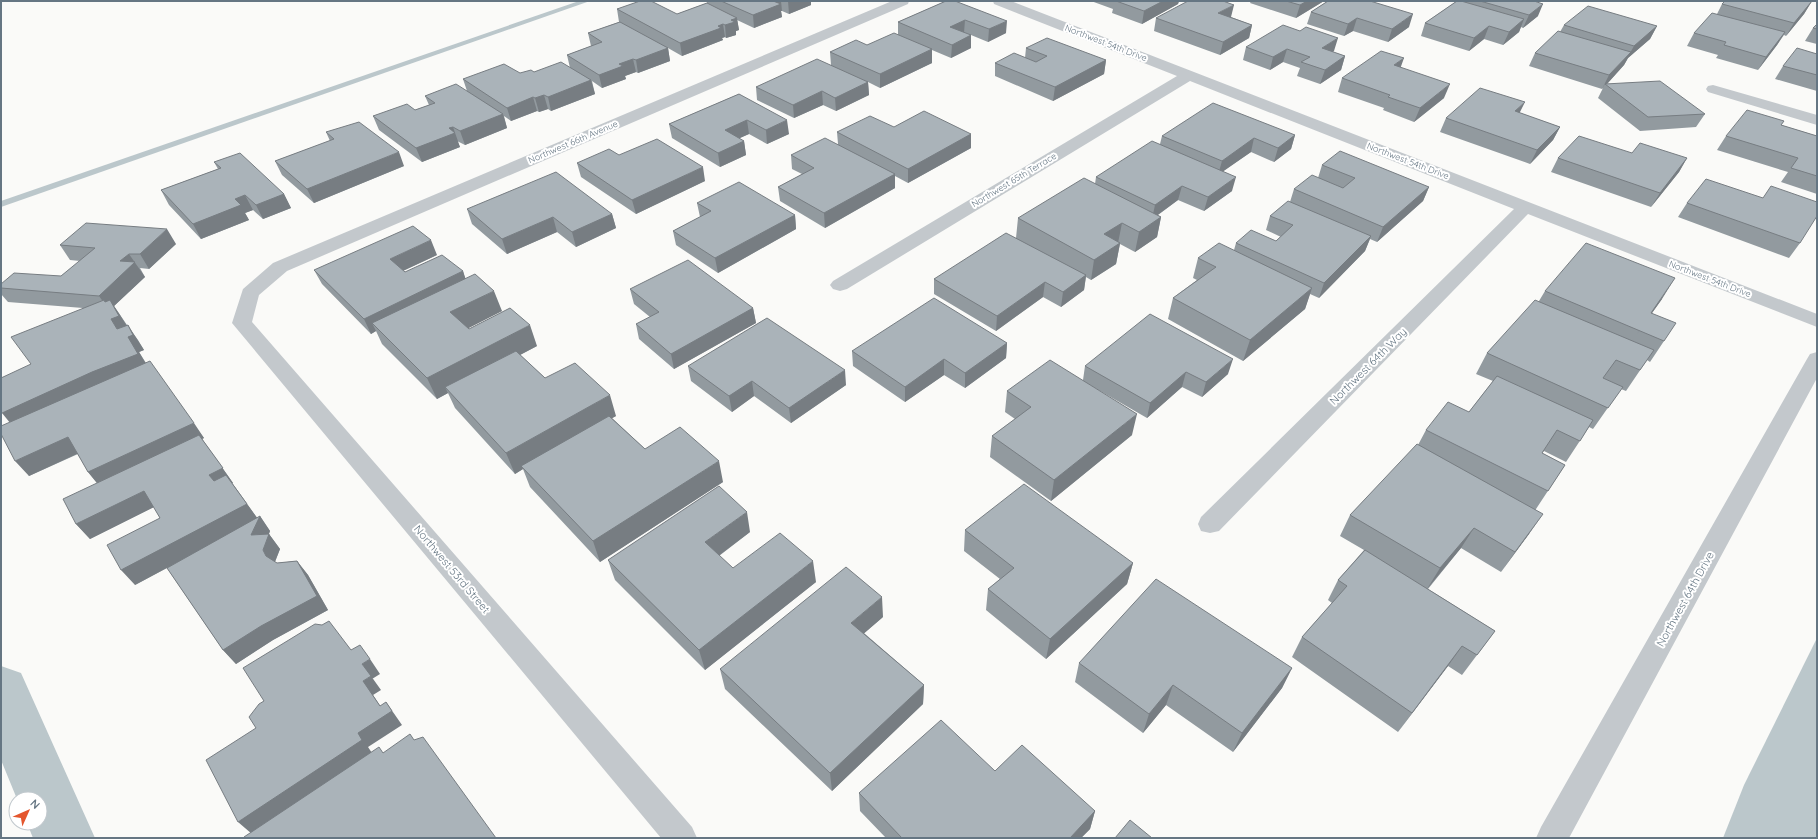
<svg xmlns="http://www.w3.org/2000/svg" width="1818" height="839" font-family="Quicksand,sans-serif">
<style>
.water{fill:#bbc7cb}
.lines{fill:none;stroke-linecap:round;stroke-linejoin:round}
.stream{fill:#bbc7cb;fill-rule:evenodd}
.canal{fill:#bbc7cb;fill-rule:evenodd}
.minor{fill:#c3c8cc;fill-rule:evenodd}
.wall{fill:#929a9f}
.shaded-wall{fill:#777d82}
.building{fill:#aab3b9;stroke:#777d82}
.labels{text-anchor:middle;stroke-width:4;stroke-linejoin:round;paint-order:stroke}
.far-street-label{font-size:9px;fill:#657683;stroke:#fff}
.street-label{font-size:11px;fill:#657683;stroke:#fff}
</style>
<rect width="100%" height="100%" fill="#fafaf8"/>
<path class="water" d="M1817,638V838H1723L1744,785Z"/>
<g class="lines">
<path class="stream" d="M579,1H590L1,207V201Z"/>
<path class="canal" d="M1,666L21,673L95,838H33L27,823H40V799H17L1,760Z"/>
<path class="minor" d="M892,1H909L908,4L287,271L259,295L252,322L692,827L697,838H661L232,323L243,289L273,263Z
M993,1H1011L1817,314V327L1528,214L1219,531L1210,533L1201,531L1198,524L1201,517L1514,209L1190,81L847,289L840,291L833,289L830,285L833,281L1177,76L994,4Z
M1713,85L1817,115V125L1708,92L1706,89L1708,86Z
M1817,352V378L1569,838H1536L1541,827L1807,359L1810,354Z"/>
</g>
<path class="wall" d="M707,1H811V5L789,14L782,11H781L782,17L754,28L737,20L739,30L736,31V35L726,38L725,37L722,38L723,40L682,56L668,48L670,61L638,73L636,72L625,76L626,79L602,88L592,81L595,94L551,111L548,109L539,112L537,111L511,121L504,116L507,128L465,145L457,141L460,147L422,162L379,130L373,116L415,110L429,105L425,96L467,91L463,79L534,72L570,68L567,55L591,46L588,33L619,22L617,9L677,14L707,3Z
M946,1L1006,33L988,42L971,35V48L951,58L932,50V63L880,88L868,82L869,95L836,111L823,105L794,118L757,100L756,87L831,65L830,52L867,45L898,35V22Z
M1091,1H1179L1178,4L1142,24L1112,13L1113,9Z
M1251,1H1324L1296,18L1250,3Z
M1328,1L1409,27L1388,42L1353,31L1344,36L1307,24L1311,12Z
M1457,1H1534L1538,16L1523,28L1521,27L1519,32L1503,45L1484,39L1469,51L1421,36L1425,23Z
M1812,1L1804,14L1786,36L1784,35L1777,45L1758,70L1716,58L1718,55L1687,46L1694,33L1717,14L1722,4Z
M1231,17L1252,25L1249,38L1220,55L1154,31L1156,18Z
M1817,24V44L1805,41L1813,28Z
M1564,25L1657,26L1650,39L1628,58L1624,65L1607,84L1705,114L1696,127L1640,131L1598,98L1603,88L1602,89L1529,66L1535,53L1560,32Z
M1246,47L1334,51L1332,52L1345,56L1341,70L1320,84L1297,76L1300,68L1283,62L1270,70L1243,60Z
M1026,48L1106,60L1104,74L1053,101L995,76V63L1025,58Z
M1817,54V91L1775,79L1783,66Z
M1401,67L1444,98L1414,122L1383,110L1384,108L1338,92L1342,78Z
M739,94L789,134L767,144L749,134L739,138L744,141L746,155L720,167L672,138L669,124Z
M1520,113L1560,127L1553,140L1530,164L1440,132L1446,118Z
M1784,121L1781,125L1817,136V194L1781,182L1788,172L1717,150L1726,136Z
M894,127L971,134V148L908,183L895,176V188L825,228L780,201L778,187L802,174L792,169L791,155L838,144L837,132Z
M326,132L404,166L314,203L282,175L275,161L330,141Z
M1295,135L1291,149L1274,162L1251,152L1223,171L1232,191L1204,211L1178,200L1158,215L1161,217L1157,237L1135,252L1120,244L1116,264L1091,280L1086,277L1084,290L1061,307L1043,297L996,331L934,294V279L1016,238L1018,218L1095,184L1096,177L1160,144L1162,136Z
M1632,153L1687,158L1679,172L1651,207L1551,172L1558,158Z
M619,155L705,181L636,214L581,177L577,163Z
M214,162L284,194L291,208L263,219L253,210L245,213L249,220L201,239L169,205L161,190L218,169Z
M1322,165L1429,187L1423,201L1377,242L1370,239L1365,251L1319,298L1310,294L1305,309L1243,361L1168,319L1173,298L1197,280L1193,278L1198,258L1234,250L1236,243L1276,241L1281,237L1266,230L1270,216L1290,202L1294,189L1318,178Z
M1763,198L1800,243L1789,258L1678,217L1687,203Z
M697,203L795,215L796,229L718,273L676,245L673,231L700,217Z
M467,209L612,214L616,228L576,247L557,232L507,254L472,224Z
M176,244L149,269L140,268L145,277L114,306L127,325L138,340L144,350L139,352L146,363L204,438L202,439L233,483H232L257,518L260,516L270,531L269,534L280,549L275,562L277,563L297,561L308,575L328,610L273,640L236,664L223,650L167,568L135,585L160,518L154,507L90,539L76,524L97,483L88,472L78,454L29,476L10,422L31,364L83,308L8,302L1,294V284L61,276L80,261L70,260L60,245Z
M437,255L403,271L405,272L463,271L465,279L502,311L468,328L469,329L537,346L520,355L545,378L616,416L612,418L645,449L723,482L600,562L530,487L523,469L515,474L455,408L448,393L437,399L382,344L376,331L371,334L322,284L314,270Z
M630,289L753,308L756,323L674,369L639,339L636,324L650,317L634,304Z
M1545,291L1662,299L1652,313L1664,341L1650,362L1647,360L1626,391L1621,389L1593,429L1589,427L1566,462L1544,451L1542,453L1565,465L1536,509L1529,534L1501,572L1461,548L1428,589L1495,631L1462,675L1448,666L1398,732L1292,657L1302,637L1332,603L1328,600L1338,580L1364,550L1340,536L1350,515L1418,445L1426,430L1469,412L1493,381L1476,374L1487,353L1539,301Z
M1007,343L1006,358L965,388L944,375L905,402L853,366L852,351Z
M688,366L846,385L791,423L754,396L732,412L691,381Z
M1085,366L1228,374L1202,397L1182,387L1147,418L1088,384L1132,435L1051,501L990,457L992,436L1015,419L1005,412L1007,391L1083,380Z
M965,530L1133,563L1127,584L1046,659L986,610L988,589L1000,579L964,551Z
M750,532L719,556L733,568L816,582L705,670L615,580L608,560Z
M883,617L864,633L924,685L923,704L832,791L725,689L720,669Z
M1079,663L1292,668L1282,688L1233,752L1166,705L1143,733L1075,682Z
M995,771L1095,811L1090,829L1081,838H886L860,811L859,793Z"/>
<path class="shaded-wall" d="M774,1H781L782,11H781L782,17L754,28L753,15Z
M788,1H811V5L789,14Z
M1163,1H1179L1178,4L1142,24L1144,11Z
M1307,1H1324L1296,18L1300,5Z
M1812,1L1804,14L1786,36L1794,23Z
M1543,4L1538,16L1523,28L1529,15Z
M1234,5L1231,17L1216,26L1218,13Z
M1413,14L1409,27L1388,42L1392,29Z
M737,18L739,30L736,31V35L726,38L725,25L731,20Z
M1357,18L1353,31L1344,36L1348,24Z
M1524,19L1519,32L1503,45L1509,32Z
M965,20L964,33L950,27Z
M1007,21L1006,33L988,42L989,29Z
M723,24L725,37L722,38L723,40L682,56L680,43Z
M1252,25L1249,38L1220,55L1223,42Z
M1489,26L1484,39L1469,51L1474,38Z
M1657,26L1650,39L1628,58L1624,65L1606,85L1605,84L1602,89L1609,75L1630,53L1634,46Z
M1785,32L1777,45L1758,70L1766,57Z
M971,35V48L951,58L952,45Z
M1338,38L1334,51L1318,62L1322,48Z
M668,48L670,61L638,73L636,60Z
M932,49V63L880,88V74Z
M1287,49L1283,62L1270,70L1273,57Z
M1345,56L1341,70L1320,84L1325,70Z
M1404,58L1399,72L1394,65Z
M633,59L636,72L625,76L626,79L602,88L599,75L619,64Z
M1106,60L1104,74L1053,101L1055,87Z
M591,80L595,94L551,111L548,97Z
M868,82L869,95L836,111L835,98Z
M1450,84L1444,98L1414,122L1420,108Z
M822,91L823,105L794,118L793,105Z
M544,95L548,109L539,112L535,98Z
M533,97L537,111L511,121L507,108Z
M1525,102L1518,116L1515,111Z
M503,114L507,128L465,145L460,131Z
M747,120L749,134L727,144L725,130Z
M787,120L789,134L767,144L766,130Z
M453,127L460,147L422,162L416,148L449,128Z
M1560,127L1553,140L1530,164L1537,150Z
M971,134V148L908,183V169Z
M1295,135L1291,149L1274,162L1278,148Z
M1254,138L1251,152L1218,175L1222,161Z
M744,141L746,155L720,167L718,153Z
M399,152L404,166L314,203L307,189Z
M1687,158L1679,172L1651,207L1660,193Z
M703,167L705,181L636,214L632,200Z
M895,174V188L825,228L824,213Z
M1236,177L1232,191L1204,211L1208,197Z
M1182,186L1178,200L1152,219L1155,205Z
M1429,187L1423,201L1377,242L1383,227Z
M284,194L291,208L263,219L256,205Z
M245,195L253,210L245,213L249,220L201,239L193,224L235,199Z
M612,214L616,228L576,247L572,232Z
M795,215L796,229L718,273L715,258Z
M553,217L557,232L507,254L502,239Z
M1161,217L1157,237L1135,252L1139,232Z
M1122,223L1118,243L1104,234Z
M167,229L176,244L149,269L140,254Z
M1371,236L1365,251L1319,298L1324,283Z
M431,240L437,255L396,274L390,259Z
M1120,243L1116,264L1091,280L1094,260Z
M129,254L145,277L114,306L120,315L130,331L117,329L111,319L109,310L99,296L120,261Z
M463,271L468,286L372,323L376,331L371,334L364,319Z
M1086,275L1084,290L1061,307L1063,292Z
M1675,278L1662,299L1637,334L1651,313Z
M1045,282L1043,297L996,331L997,316Z
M1312,288L1305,309L1243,361L1250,340Z
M494,291L502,311L459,333L450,312Z
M753,308L756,323L674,369L671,354Z
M128,325L144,350L139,352L149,369L15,429L2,413L128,337Z
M530,325L537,346L450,392L445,387L448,393L437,399L427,378Z
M1007,343L1006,358L965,388V373Z
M944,359V375L905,402V387Z
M1233,359L1228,374L1202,397L1206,382Z
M845,370L846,385L791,423L789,408Z
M1186,372L1182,387L1147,418L1150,403Z
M752,381L754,396L732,412L729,396Z
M610,395L616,416L524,468L521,466L523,469L515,474L506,453Z
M1137,414L1132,435L1051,501L1054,480Z
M194,423L204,438L202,439L233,483H232L258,519L135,585L121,570L232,483L101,488L88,472Z
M68,437L81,452L29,476L15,461Z
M719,461L723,482L600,562L593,541Z
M144,491L156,506L90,539L76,524Z
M747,512L750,532L709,563L705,542Z
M1543,514L1529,534L1501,572L1515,552Z
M260,516L270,531L262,550L251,535Z
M1474,528L1461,548L1427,589L1440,568Z
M269,534L280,549L274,564L266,556L263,550Z
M297,561L308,575L328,610L273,640L236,664L223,650Z
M813,561L816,582L705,670L699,650Z
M1133,563L1127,584L1046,659L1050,639Z
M882,597L883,617L853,643L851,623Z
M1462,646L1448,666L1398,732L1412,713Z
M370,659L380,674L372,679L362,664Z
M1292,668L1282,688L1233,752L1242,733Z
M371,676L381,690L373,695L386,715V702L402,725L368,747L372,753L252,834L238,822L358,733L363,681Z
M924,685L923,704L832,791L830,773Z
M1173,685L1166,705L1143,733L1149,714Z
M1095,811L1090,829L1081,838H1070Z"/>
<path class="building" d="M640,1H651L677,14L707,3L737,18L731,20L735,22L725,25L723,24L718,26L721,28L680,43L617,9Z
M721,1H774H773L781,4L753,15Z
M946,1H955L1007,21L989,29L965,20L950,27L971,35L952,45L898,22Z
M1116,1H1163L1144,11Z
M1188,1H1223L1234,5L1218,13L1252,25L1223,42L1156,18Z
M1286,1H1307L1300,5Z
M1328,1H1370L1413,14L1392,29L1357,18L1348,24L1311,12Z
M1457,1H1461L1524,19L1509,32L1489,26L1474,38L1425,23Z
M1480,1H1534L1543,4L1529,15Z
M1725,1H1812L1794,23L1722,4Z
M1588,6L1657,26L1634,46L1564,25Z
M1712,13L1785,32L1766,57L1724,45L1726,42L1694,33Z
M620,22L668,48L636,60L633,59L619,64L623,66L599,75L567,55L602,42L588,33Z
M1817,24V29L1813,28Z
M1283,25L1300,31L1306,27L1338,38L1322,48L1345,56L1325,70L1301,62L1310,57L1287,49L1273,57L1246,47Z
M1558,31L1631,52L1609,75L1535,53Z
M894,33L932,49L880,74L830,52L856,40L867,45Z
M1047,38L1106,60L1055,87L995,63L1014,53L1036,62L1047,56L1026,48Z
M1797,48L1817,54V75L1783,66Z
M1381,51L1404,58L1394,65L1450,84L1420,108L1388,97L1390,95L1342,78Z
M817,59L868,82L835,98L822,91L793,105L756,87Z
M561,62L591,80L548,97L544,95L535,98L533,97L507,108L463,79L504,64L520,73L531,70L534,72Z
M1660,81L1705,114L1648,117L1605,84Z
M456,84L503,114L460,131L453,127L449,128L455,133L416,148L373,116L407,104L415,110L435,103L425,96Z
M1480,88L1525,102L1515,111L1560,127L1537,150L1446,118Z
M739,94L787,120L766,130L747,120L725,130L744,141L718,153L669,124Z
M1213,103L1295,135L1278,148L1254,138L1222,161L1162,136Z
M1747,110L1784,121L1781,125L1817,136V176L1791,168L1798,158L1726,136Z
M924,111L971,134L908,169L837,132L870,116L894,127Z
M359,122L399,152L307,189L275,161L334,139L326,132Z
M1579,136L1632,153L1640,143L1687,158L1660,193L1558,158Z
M825,138L895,174L824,213L778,187L814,168L791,155Z
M657,139L703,167L632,200L577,163L609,149L619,155Z
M1152,141L1236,177L1208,197L1182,186L1155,205L1096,177Z
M1340,151L1429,187L1383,227L1294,189L1312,175L1343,188L1355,178L1322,165Z
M240,153L284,194L256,205L245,195L235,199L241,205L193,224L161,190L221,168L214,162Z
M556,172L612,214L572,232L553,217L502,239L467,209Z
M1084,178L1161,217L1139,232L1122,223L1104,234L1120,243L1094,260L1018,218Z
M1706,179L1763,198L1771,186L1817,202V216L1800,243L1687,203Z
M739,182L795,215L715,258L673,231L711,211L697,203Z
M1288,201L1371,236L1324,283L1236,243L1251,230L1276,241L1293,225L1270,216Z
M86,223L167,229L140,254H129L120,261L135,262L99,296L1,288V284L14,273L61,276L95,248L60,245Z
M413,226L431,240L390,259L405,272L442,255L463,271L364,319L314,270Z
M1006,233L1086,275L1063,292L1045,282L997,316L934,279Z
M1219,243L1312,288L1250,340L1173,298L1216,267L1198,258Z
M1586,243L1675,278L1651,313L1676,323L1664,341L1545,291Z
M688,260L753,308L671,354L636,324L659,312L630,289Z
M475,274L494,291L450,312L469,329L510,308L530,325L427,378L372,323Z
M934,298L1007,343L965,373L944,359L905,387L852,351Z
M104,300L105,302L110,300L119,316L111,319L117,329L128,325L133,335L128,337L138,354L92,372L2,413L1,412V378L31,364L11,337Z
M1535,300L1654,350L1640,370L1616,360L1603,378L1623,387L1608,408L1487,353Z
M1150,314L1233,359L1206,382L1186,372L1150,403L1085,366Z
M767,318L845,370L789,408L752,381L729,396L688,366Z
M516,351L545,378L575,363L610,395L506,453L445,387Z
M1050,360L1137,414L1054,480L992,436L1031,407L1007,391Z
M150,361L194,423L88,472L68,437L15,461L1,434V426Z
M1497,376L1593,420L1580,441L1557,430L1542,453L1565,465L1548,491L1426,430L1448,402L1469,412Z
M609,416L645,449L680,427L719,461L593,541L521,466Z
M199,435L223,468L209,475L214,481L226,475L247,504L121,570L107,545L160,518L144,491L76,524L63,499Z
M1417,444L1543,514L1515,552L1474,528L1440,568L1350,515Z
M1024,484L1133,563L1050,639L988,589L1014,568L965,530Z
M719,486L747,512L705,542L733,568L780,533L813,561L699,650L608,560Z
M260,516L251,535L269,534L263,550L266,556L277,563L297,561L317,596L261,626L223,650L167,568Z
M1365,550L1495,631L1477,655L1462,646L1412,713L1302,637L1347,586L1338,580Z
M846,567L882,597L851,623L924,685L830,773L720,669Z
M1156,579L1292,668L1242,733L1173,685L1149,714L1079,663Z
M329,621L351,650L360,645L370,659L362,664L371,676L363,681L380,706L386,702L392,711L358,733L362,740L238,822L206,760L256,728L249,717L259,704L264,701L243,668L315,624L322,625Z
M941,720L995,771L1022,745L1095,811L1070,838H902L859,793Z
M410,734L414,740L423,737L496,838H244V837L379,747L383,753Z
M1130,820L1152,838H1115Z"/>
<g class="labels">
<g class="far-street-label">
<text transform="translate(1106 43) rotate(21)" y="3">Northwest 54th Drive</text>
<text transform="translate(573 142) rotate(-23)" y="3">Northwest 66th Avenue</text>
<text transform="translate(1408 161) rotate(21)" y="3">Northwest 54th Drive</text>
<text transform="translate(1014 180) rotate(-31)" y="3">Northwest 65th Terrace</text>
<text transform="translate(1710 279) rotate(21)" y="3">Northwest 54th Drive</text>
</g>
<g class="street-label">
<text transform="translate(1368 366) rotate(-45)" y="4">Northwest 64th Way</text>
<text transform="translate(452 569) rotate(50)" y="4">Northwest 53rd Street</text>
<text transform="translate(1685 599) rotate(-61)" y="4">Northwest 64th Drive</text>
</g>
</g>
<rect width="1818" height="839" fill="none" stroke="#657683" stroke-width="4"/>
<g transform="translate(28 811) rotate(45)"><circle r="19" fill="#ffffff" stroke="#c1c8cd"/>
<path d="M0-3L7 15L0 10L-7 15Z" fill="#e4572e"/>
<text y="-6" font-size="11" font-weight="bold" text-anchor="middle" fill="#657683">N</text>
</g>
</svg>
